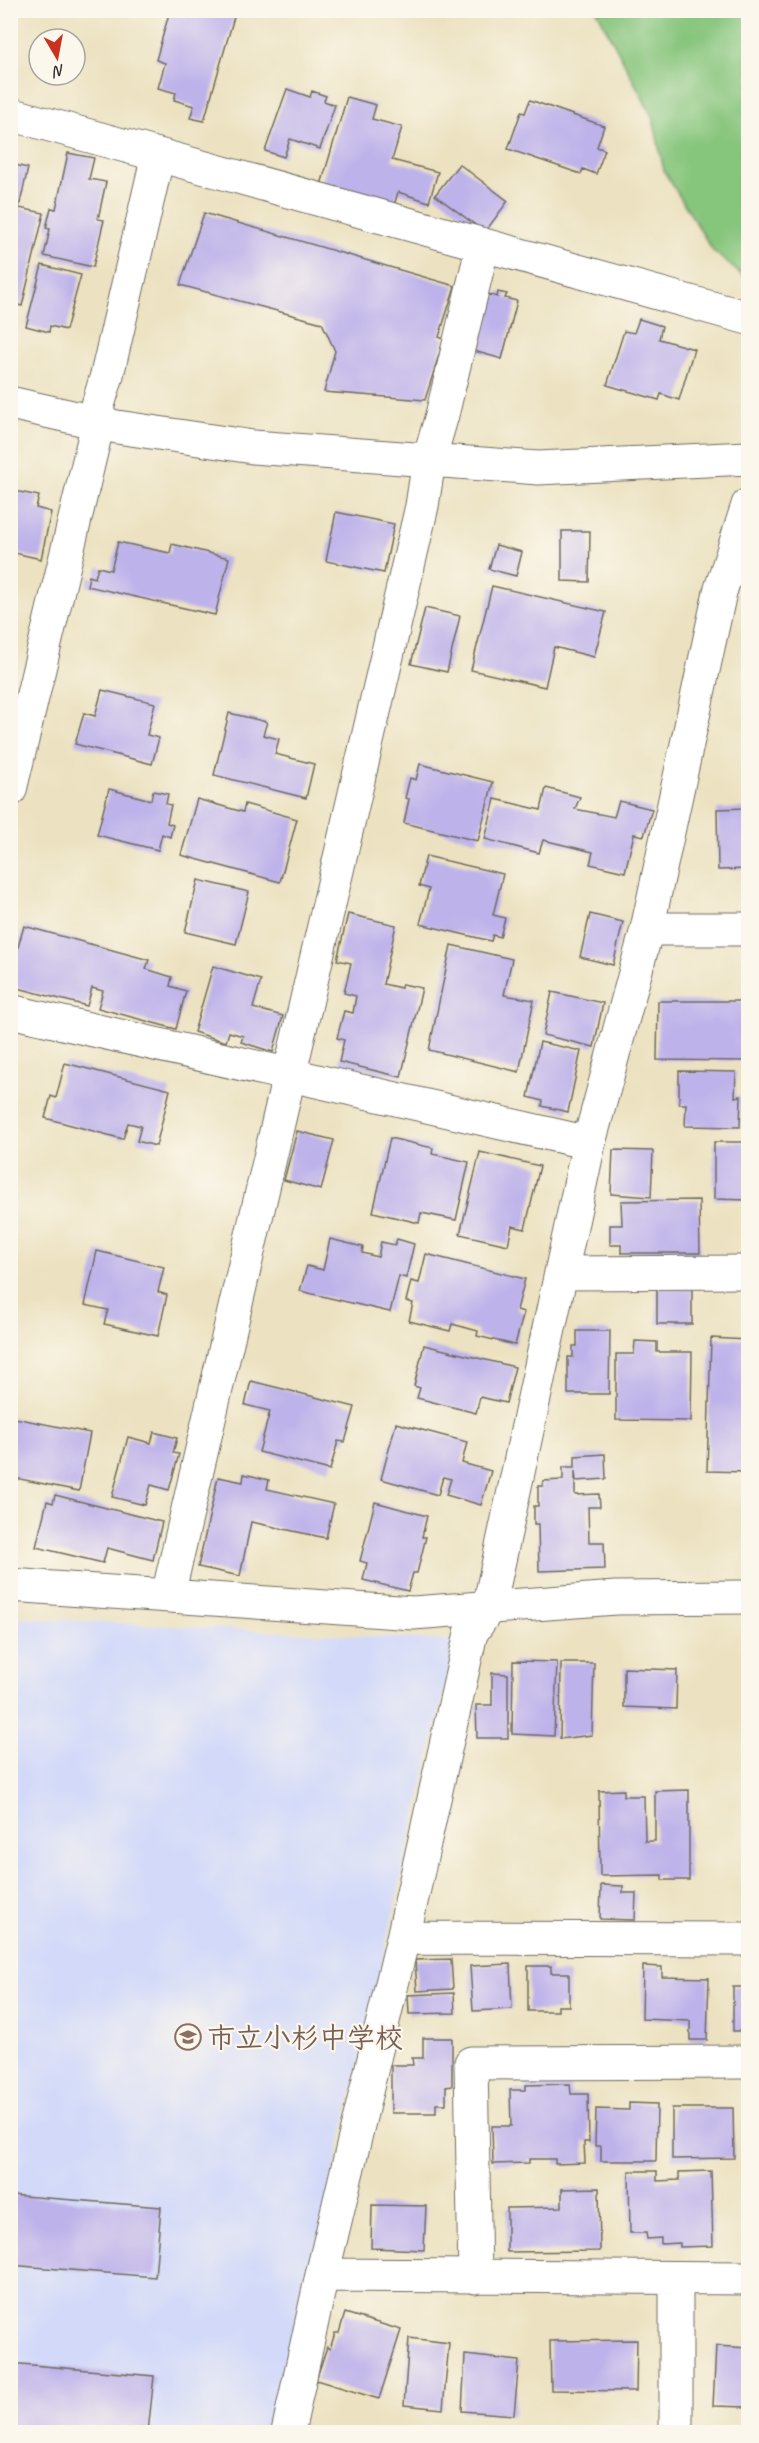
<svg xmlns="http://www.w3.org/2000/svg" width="759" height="2443" font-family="Caveat,'Klee One',sans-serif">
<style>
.built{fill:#d2d9f9}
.green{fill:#86c57c;stroke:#587854;stroke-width:1.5}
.building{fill:#beb2ea}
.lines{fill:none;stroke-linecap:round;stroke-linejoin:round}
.minor-casing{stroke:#6f6b60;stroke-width:35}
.minor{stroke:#fff;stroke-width:33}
.labels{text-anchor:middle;stroke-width:4.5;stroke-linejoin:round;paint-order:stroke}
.education-label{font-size:28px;font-weight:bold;fill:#785e54;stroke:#fbf7ec;text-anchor:start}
</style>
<rect width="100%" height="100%" fill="#fbf7ec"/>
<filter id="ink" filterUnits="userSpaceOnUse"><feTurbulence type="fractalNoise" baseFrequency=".0167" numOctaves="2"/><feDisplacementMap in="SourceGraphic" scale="12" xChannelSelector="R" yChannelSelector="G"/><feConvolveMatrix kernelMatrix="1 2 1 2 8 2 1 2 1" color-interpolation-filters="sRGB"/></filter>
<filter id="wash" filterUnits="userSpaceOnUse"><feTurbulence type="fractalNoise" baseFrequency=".008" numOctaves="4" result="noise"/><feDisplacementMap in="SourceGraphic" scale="24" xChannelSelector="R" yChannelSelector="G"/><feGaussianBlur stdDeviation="1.35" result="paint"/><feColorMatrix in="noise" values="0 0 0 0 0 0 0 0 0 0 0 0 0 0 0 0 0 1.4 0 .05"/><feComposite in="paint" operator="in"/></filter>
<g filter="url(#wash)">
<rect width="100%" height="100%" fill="#ece2c1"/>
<path class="built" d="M10,1617L456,1641L274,2432H11Z"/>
<path class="green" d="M597,11H748V280L713,251L664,171L653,118Z"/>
<g id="blocks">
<path class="building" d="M170,10H236L204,121L190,118L194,106L174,100L176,93L158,88L165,63L156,60Z
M287,89L310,97L312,91L326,96L324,101L335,105L320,149L290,139L284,157L265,151Z
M347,97L376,105L372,119L402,127L392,160L438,172L429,202L398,192L394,206L321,185Z
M530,100L604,126L597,147L605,150L596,174L583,169L581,174L508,149L521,112L525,113Z
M68,153L94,158L89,179L106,182L98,219L104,220L93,267L44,256L50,229L46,228L51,208L56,209Z
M10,164L28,168L19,208L44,213L22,306L10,303Z
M459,164L508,201L485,232L435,195Z
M204,213L455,286L439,337L444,339L425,400L324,392L335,351L322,323L180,285Z
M42,265L81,275L66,330L50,326L49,332L26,326Z
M498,292L507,294L505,298L517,301L502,359L474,351L488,294L497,297Z
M639,319L662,326L659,339L694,349L679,400L661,394L659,400L607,385L624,331L634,333Z
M10,490L39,496L36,508L51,512L41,559L10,552Z
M336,512L394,524L384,573L326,561Z
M562,531H590L589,582L562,581Z
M118,542L170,553L172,544L229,558L215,615L87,586L89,576L95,578L98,567L111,570Z
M496,545L522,552L516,576L489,569Z
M492,586L606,612L594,657L554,647L545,687L471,670Z
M425,608L460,616L447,672L411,664Z
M102,690L155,703L147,735L159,738L152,764L75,744L84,713L95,716Z
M229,713L267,722L263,735L279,739L275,754L314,764L306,798L214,775Z
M420,764L493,782L478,841L404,823L409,799L405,798L410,778L416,780Z
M546,788L580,797L575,809L614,817L619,801L652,809L644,836L634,834L625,872L590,864L593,852L543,840L539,853L485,839L495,799L541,810Z
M109,789L151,800L153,791L168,794L166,804L171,805L167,823L173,825L170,837L162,834L158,850L97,835Z
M197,799L243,812L245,804L297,819L280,882L181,855Z
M748,808V869L718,870L717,809Z
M426,856L503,874L493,915L505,918L500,937L493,935L491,941L420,924L429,889L419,886Z
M198,880L249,892L236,944L185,932Z
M348,914L396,925L383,984L401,988L402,984L422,988L401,1077L339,1062L344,1040L337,1038L344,1011L353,1013L356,996L344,993L351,963L337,960Z
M590,914L623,922L613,965L580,957Z
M24,926L149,960L146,969L172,977L170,986L186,991L176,1029L98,1008L103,991L92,988L87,1006L10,986V975Z
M451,945L512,959L504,995L534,1000L519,1072L429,1050Z
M213,966L261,980L253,1008L283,1016L273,1052L241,1042L243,1036L229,1032L226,1042L194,1032Z
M552,992L603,1003L594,1047L543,1035Z
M658,1001H748V1061L657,1060Z
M540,1042L581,1051L568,1112L542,1106L543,1101L528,1097Z
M65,1063L170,1090L156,1146L137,1141L141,1126L128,1123L123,1139L45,1118L51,1096L56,1098Z
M679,1071L736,1072L735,1097L741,1096L740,1127L685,1126L686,1104H679Z
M297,1131L334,1140L321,1190L284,1180Z
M390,1138L433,1148L432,1154L469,1162L456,1220L421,1213L419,1223L373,1212Z
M714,1142H748V1200L714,1199Z
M613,1150L653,1151L651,1197L611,1194Z
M480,1152L540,1166L525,1229L512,1226L508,1245L460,1234Z
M699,1200L700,1253H621V1245H610V1225H622L621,1201Z
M330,1239L363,1247L362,1253L378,1257L381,1242L395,1245L397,1239L414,1244L406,1278L399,1276L390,1312L300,1291L307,1266L323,1270Z
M97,1251L164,1267L158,1292L167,1295L158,1336L104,1324L108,1310L85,1305Z
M426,1254L525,1279L517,1310L524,1312L515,1345L477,1336L478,1331L452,1324L450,1331L409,1321L413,1303L406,1301L411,1281L419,1283Z
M657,1288H692V1324H657Z
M577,1331H610L609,1394H568V1357H573V1346H577Z
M711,1338L748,1340V1472L707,1471Z
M635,1341L657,1342V1352H692L691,1421L616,1420V1354H634Z
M424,1345L515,1367L506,1403L480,1397L476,1413L417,1398L420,1388L414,1386Z
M251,1381L355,1407L345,1442L338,1441L330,1470L259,1452L270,1411L245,1405Z
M10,1417L90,1433L79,1491L10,1477Z
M396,1423L467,1442L462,1463L491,1471L481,1505L446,1495L451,1479L443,1477L438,1495L381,1479Z
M154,1432L177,1438L173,1453L179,1454L169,1490L151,1485L145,1505L112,1497L128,1437L151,1443Z
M605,1454L606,1479L576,1481L575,1471V1495L599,1494L600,1507H588L589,1542H604L605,1569L539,1571L538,1524H534V1506H538V1486H543V1481L563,1480V1467H575V1456Z
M244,1474L269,1480L267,1489L334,1504L326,1538L251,1522L240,1576L198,1567L218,1477L243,1482Z
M55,1495L162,1522L153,1560L107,1548L103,1563L36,1547L47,1501L53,1503Z
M375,1502L427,1516L422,1537H426L417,1573H413L408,1591L363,1580L367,1563L360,1561Z
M513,1661L557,1662L554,1736L512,1734Z
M561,1663H594L592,1735L560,1739Z
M624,1668L677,1670L676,1709L624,1707Z
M492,1673L508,1674V1738H477L476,1705H492Z
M624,1790V1796H644L645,1841H655V1791L689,1790V1880H662V1875L600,1876L599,1791Z
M601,1885L623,1886V1893H636L635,1920L600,1919Z
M451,1959L453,1989L417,1991L415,1960Z
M745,1961H748V2031H733V1987H745Z
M510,1964L512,2009L473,2011L470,1966Z
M528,1966H551V1973H569V2006H558V2011H528Z
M643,1966L662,1967V1977L709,1978L707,2040H690V2021L642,2019Z
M454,1993L455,2013L409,2014L408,1995Z
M423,2038H452V2086L446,2087V2104H436V2113H391V2065H413L412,2058H423Z
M570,2084L571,2094H588L589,2142H584L585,2163L555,2164V2159H529V2163L493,2164L492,2126H511L510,2090H526V2085Z
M629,2103L657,2104L656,2161H601V2146H595L596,2109L629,2110Z
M745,2106H748V2163H745Z
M672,2108H733L734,2158L672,2159Z
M629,2171H657V2181L679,2180V2172L711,2171L713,2246L680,2247V2243L661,2244V2238L647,2239L646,2233H630Z
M599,2188L600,2251L507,2252V2208L562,2207V2189Z
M10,2195L161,2207L155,2277L10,2265Z
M372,2205L426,2206L424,2250L371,2248Z
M345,2313L401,2330L379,2399L316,2380L327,2347L330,2349L335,2333H339Z
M409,2338L449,2343L443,2409L404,2405Z
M637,2340L636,2391L551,2390L550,2341Z
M716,2346L748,2348V2407L713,2406Z
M465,2355L519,2361L514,2415L462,2411Z
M10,2363L154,2376L148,2432H10Z"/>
</g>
</g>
<g filter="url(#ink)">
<use href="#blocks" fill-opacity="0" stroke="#6f6b60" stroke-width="1.5"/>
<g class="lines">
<g class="minor-casing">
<path id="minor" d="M10,114L748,318
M10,403L117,427L253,447L538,468L748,458
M93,422L107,375L158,155
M10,790L98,423
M647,929H748
M10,1011L589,1143
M562,1273L748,1272
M10,1585L413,1613L616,1598L748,1597
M168,1595L422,506L429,460L442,415L483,245
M403,1938L748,1939
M322,2275L748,2278
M475,2277L471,2063L748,2062
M288,2432L322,2275L403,1938L471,1633L489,1607L589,1143L647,929L720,592L748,505
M676,2432V2278"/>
</g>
<use href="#minor" class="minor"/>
</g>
</g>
<defs>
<g id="school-ring" transform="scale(1.35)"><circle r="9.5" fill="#fbf7ec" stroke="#8d6e63" stroke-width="1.5"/><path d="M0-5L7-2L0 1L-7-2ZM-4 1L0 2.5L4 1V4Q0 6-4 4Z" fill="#8d6e63"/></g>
</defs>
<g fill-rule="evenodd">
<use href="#school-ring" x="188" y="2037"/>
</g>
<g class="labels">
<g class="education-label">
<text x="207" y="2047">市立小杉中学校</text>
</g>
</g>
<rect width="759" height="2443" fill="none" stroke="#fbf7ec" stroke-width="36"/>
<g transform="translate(57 57) rotate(170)"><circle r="28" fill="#fbf7ec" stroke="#a8a59f" stroke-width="1.5"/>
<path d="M0-4.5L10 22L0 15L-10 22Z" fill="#c8321e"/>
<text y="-9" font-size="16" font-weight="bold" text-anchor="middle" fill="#2b2b2b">N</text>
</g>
</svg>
